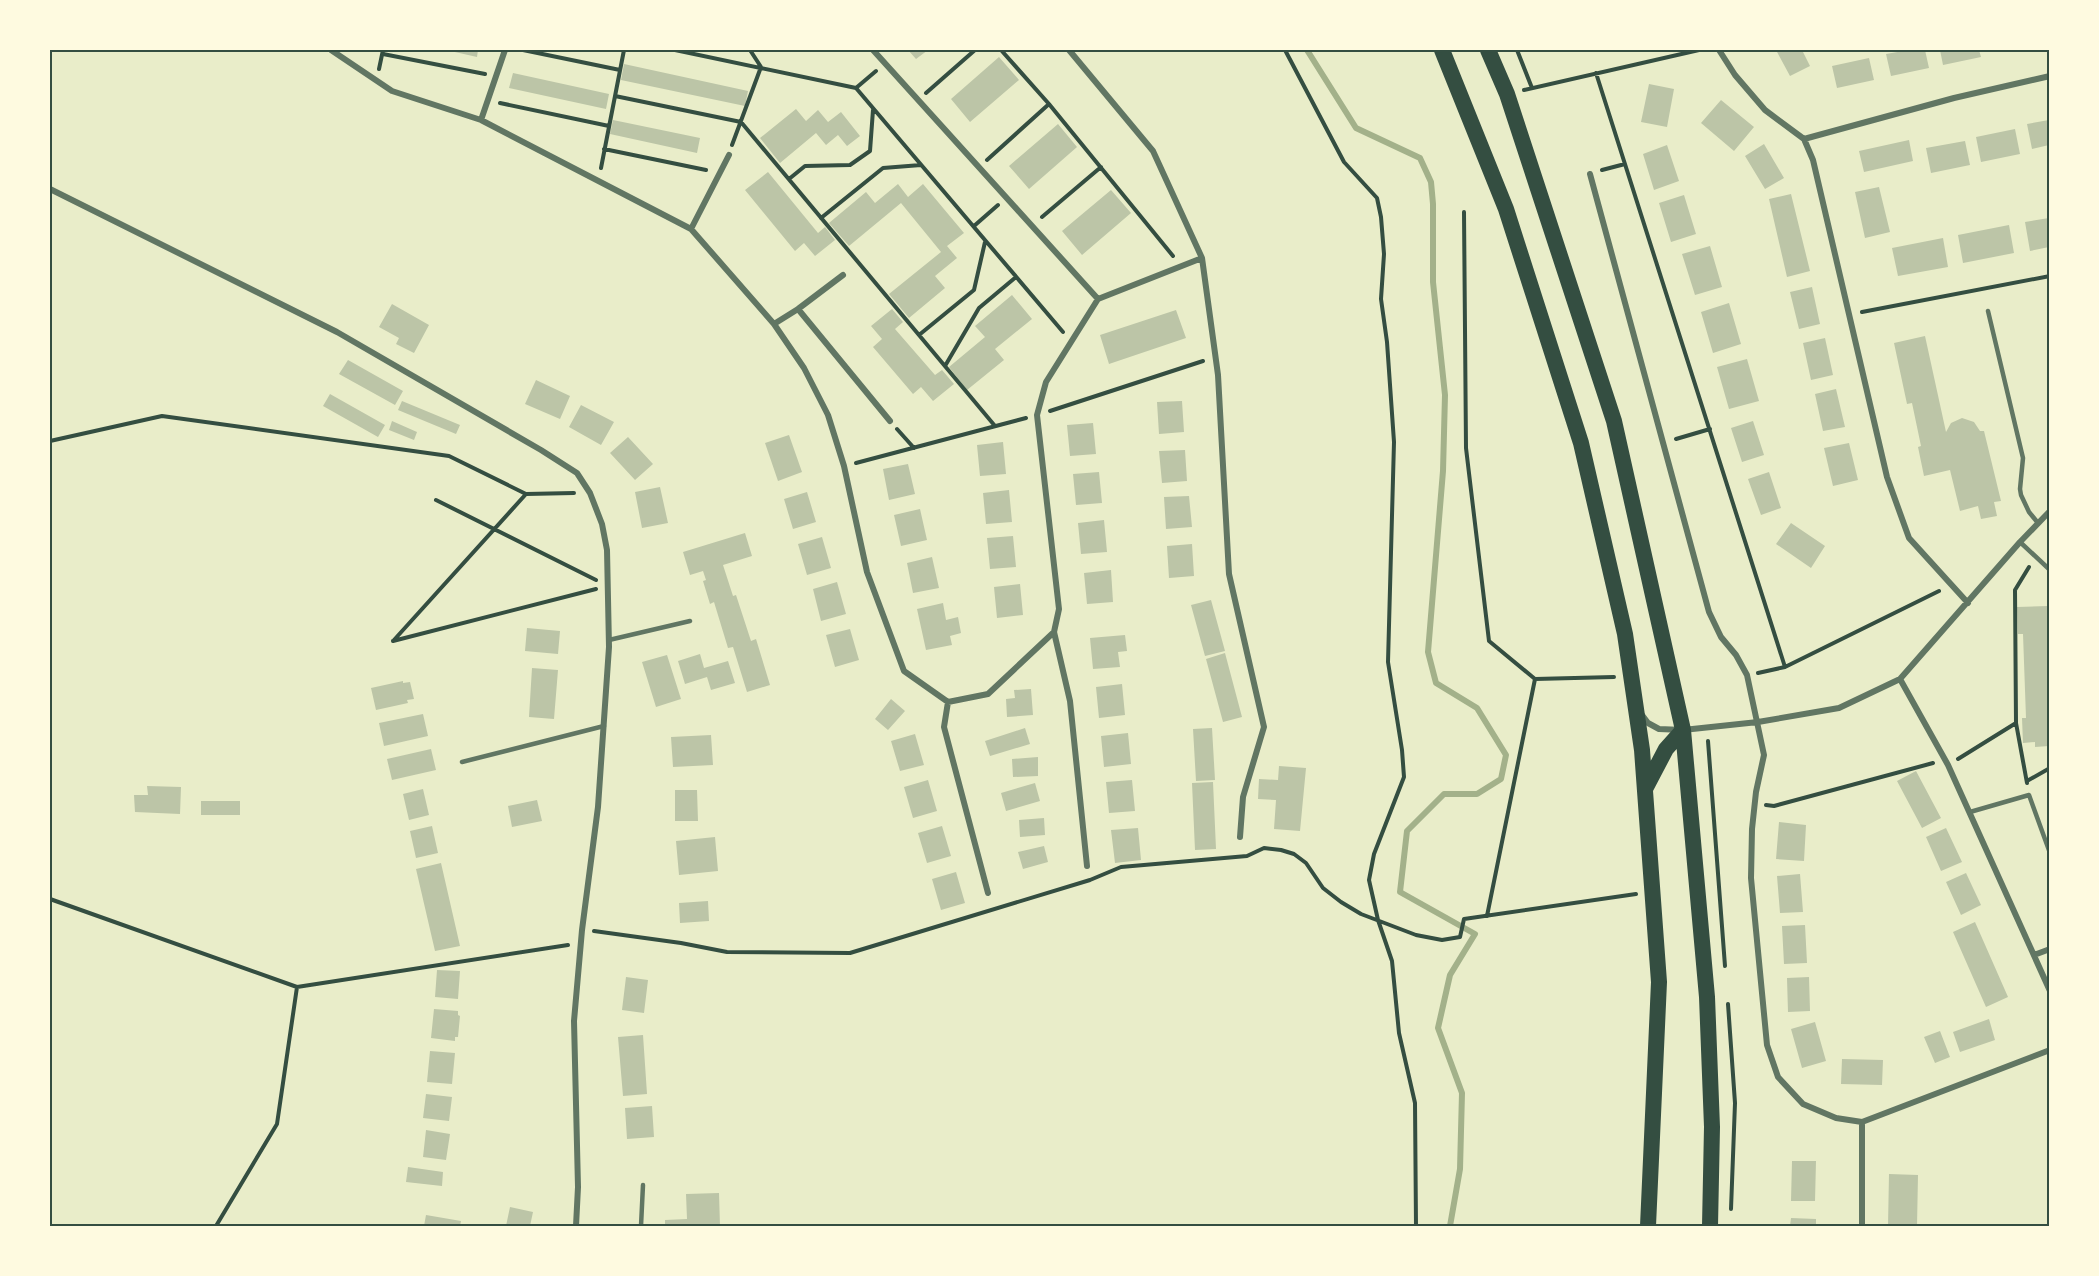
<svg xmlns="http://www.w3.org/2000/svg" width="2099" height="1276" font-family="Figtree,sans-serif">
<style>
.lines{fill:none;stroke-linecap:round;stroke-linejoin:round}
.stream{stroke:#a3b18a;stroke-width:6}
.building{fill:#bcc5a7}
.path{stroke:#344e41;stroke-width:4}
.service{stroke:#617663;stroke-width:4.5}
.minor{stroke:#617663;stroke-width:6}
.trunk{stroke:#344e41;stroke-width:16}
.neatline{fill:none;stroke:#344e41;stroke-width:2}
</style>
<rect width="100%" height="100%" fill="#e9edc9"/>
<g class="lines">
<path class="stream" d="M1307,50L1356,128L1420,158L1431,182L1433,204V282L1445,395L1443,471L1428,652L1436,683L1477,708L1506,755L1501,779L1477,794H1444L1407,831L1400,892L1475,934L1450,975L1438,1028L1462,1093L1460,1169L1450,1226"/>
</g>
<path class="building" d="M446,50H478L477,57Z
M908,50H928L916,59Z
M1776,50H1802L1810,66L1790,76Z
M1909,50H1925L1929,68L1891,76L1886,54Z
M1940,50H1979L1981,57L1943,65Z
M999,57L1019,80L970,122L951,99Z
M1869,58L1874,80L1837,88L1832,66Z
M624,64L748,91L745,106L621,80Z
M513,73L609,94L606,109L509,88Z
M1649,84L1674,89L1667,127L1641,122Z
M1721,100L1754,127L1734,151L1701,123Z
M796,109L806,121L818,110L828,122L841,112L860,136L847,146L838,135L826,145L816,133L780,163L760,138Z
M613,120L700,138L697,153L610,134Z
M2049,120V145L2032,149L2027,124Z
M1058,124L1077,147L1029,189L1009,166Z
M2015,129L2020,154L1981,162L1976,137Z
M1909,140L1913,161L1864,172L1859,151Z
M1965,141L1970,165L1931,173L1926,148Z
M1764,144L1784,178L1765,189L1745,156Z
M1667,145L1679,181L1654,190L1643,154Z
M768,172L818,233L825,227L835,240L815,256L804,243L795,251L745,190Z
M898,184L908,197L923,184L964,233L947,246L957,258L935,276L945,288L909,318L889,294L941,252L901,203L849,246L829,223L866,192L875,203Z
M1879,187L1890,232L1865,238L1855,192Z
M1111,190L1131,213L1082,255L1062,231Z
M1791,194L1810,271L1787,277L1769,199Z
M1684,195L1696,234L1671,242L1659,203Z
M2049,218V247L2030,251L2025,222Z
M2009,225L2014,253L1963,263L1958,235Z
M1943,238L1948,267L1898,276L1892,248Z
M1710,246L1722,287L1695,295L1682,254Z
M1812,287L1820,324L1799,329L1790,292Z
M1012,295L1032,319L995,349L1004,360L967,390L949,367L985,337L975,326Z
M1729,303L1741,344L1713,353L1701,312Z
M392,304L429,325L414,353L396,344L399,338L379,327Z
M892,309L903,322L895,329L935,375L942,370L954,384L933,401L921,387L913,394L873,347L882,339L871,326Z
M1176,310L1186,338L1109,364L1100,335Z
M1925,336L1946,432L1951,423L1962,418L1974,422L1980,431H1984L2001,501L1994,502L1997,516L1981,519L1978,506L1960,511L1950,470L1924,476L1918,447L1921,446L1912,403L1907,404L1894,343Z
M1825,338L1833,375L1811,380L1803,343Z
M1747,359L1759,401L1729,409L1717,367Z
M348,360L403,391L395,405L339,374Z
M536,380L570,396L560,419L525,404Z
M1836,389L1845,427L1823,431L1815,394Z
M330,394L385,425L378,437L323,406Z
M402,401L460,425L456,434L398,410Z
M1182,401L1184,432L1159,434L1157,402Z
M581,405L614,422L601,445L569,427Z
M392,421L417,432L414,440L389,430Z
M1753,421L1764,455L1742,462L1731,428Z
M1093,423L1096,454L1070,456L1067,425Z
M789,435L802,472L778,481L765,443Z
M628,437L653,464L635,480L610,453Z
M1003,442L1006,474L980,476L977,445Z
M1849,443L1858,480L1833,486L1824,448Z
M1185,450L1187,481L1162,483L1159,451Z
M908,464L915,494L889,500L883,469Z
M1099,472L1102,503L1076,505L1073,474Z
M1769,472L1781,508L1761,515L1748,479Z
M660,487L668,523L642,528L635,492Z
M1009,490L1012,522L986,524L983,493Z
M807,492L816,522L793,529L784,499Z
M1189,496L1192,527L1166,529L1164,497Z
M920,509L927,540L901,546L894,515Z
M1104,520L1107,552L1081,554L1078,523Z
M1791,523L1825,546L1811,568L1776,544Z
M745,533L752,556L723,565L733,596L736,595L751,641L756,639L770,685L747,692L733,647L728,648L714,602L710,604L703,581L706,580L703,571L690,575L683,552Z
M1013,536L1016,567L990,569L987,538Z
M822,537L831,568L807,575L798,544Z
M1192,544L1194,576L1169,578L1167,546Z
M932,557L939,588L913,593L907,563Z
M1111,570L1113,602L1087,604L1084,573Z
M837,582L846,614L821,621L813,589Z
M1020,584L1023,615L997,618L994,587Z
M1211,600L1225,651L1205,656L1191,605Z
M943,603L946,620L958,617L961,633L950,636L952,645L926,650L917,609Z
M2048,606L2049,746L2035,747V742L2023,743L2022,718H2026L2023,634H2018L2017,607Z
M527,628L560,631L558,654L525,651Z
M850,629L859,660L835,667L826,635Z
M1125,635L1127,651L1118,652L1120,667L1093,669L1090,638Z
M1225,653L1242,717L1223,722L1206,659Z
M700,654L704,668L728,661L735,683L711,690L707,677L685,684L678,661Z
M667,655L681,699L656,707L642,662Z
M532,668L558,670L554,719L529,717Z
M403,681V683L410,682L414,699L407,700L408,703L376,710L371,688Z
M1122,684L1125,715L1099,718L1096,687Z
M1031,689L1033,715L1007,717L1006,699L1015,698L1014,690Z
M891,699L905,711L888,730L875,719Z
M423,714L428,736L384,746L379,723Z
M1025,728L1030,744L990,756L985,741Z
M1212,728L1215,780L1196,781L1193,729Z
M1128,733L1131,764L1104,767L1101,736Z
M915,734L924,765L900,771L891,741Z
M711,735L713,765L673,767L671,737Z
M431,749L436,770L392,780L387,759Z
M1038,757V776L1013,777L1012,759Z
M1279,766L1306,768L1300,831L1274,829L1276,800L1258,799L1259,779L1278,780Z
M1916,771L1941,818L1922,828L1897,781Z
M928,780L937,811L913,818L904,787Z
M1132,780L1135,811L1109,813L1106,782Z
M1213,782L1216,849L1195,850L1192,783Z
M1035,783L1040,801L1006,811L1001,793Z
M147,786L181,787L180,814L135,812L134,795H148Z
M423,789L429,815L409,820L403,794Z
M675,790H697L698,821H675Z
M537,800L542,821L512,827L508,806Z
M201,801H240V815H201Z
M1044,818L1045,835L1020,837L1019,820Z
M1779,822L1806,825L1804,861L1776,859Z
M432,826L438,853L416,858L410,831Z
M942,826L951,856L927,863L918,833Z
M1138,828L1141,860L1115,863L1111,830Z
M1946,828L1962,862L1941,871L1926,837Z
M715,837L718,871L679,875L676,841Z
M1044,846L1048,862L1023,869L1018,852Z
M441,863L460,946L435,951L416,869Z
M956,872L965,903L941,910L932,879Z
M1966,873L1981,905L1961,915L1946,882Z
M1800,874L1803,912L1780,913L1777,876Z
M708,901L709,921L680,923L679,903Z
M1975,922L2008,997L1986,1007L1953,932Z
M1805,925L1807,963L1784,964L1782,926Z
M437,970L460,971L458,999L435,997Z
M626,977L648,980L644,1013L622,1010Z
M1809,977L1810,1011L1788,1012L1787,978Z
M434,1009L458,1011V1015L460,1016L458,1037H455V1041L431,1038Z
M1989,1019L1995,1040L1960,1052L1953,1032Z
M1815,1022L1826,1061L1802,1068L1791,1029Z
M1940,1031L1950,1057L1935,1063L1924,1037Z
M643,1035L647,1094L623,1096L618,1037Z
M430,1051L455,1053L452,1084L427,1082Z
M1842,1059L1883,1060L1882,1085L1841,1084Z
M426,1094L452,1097L449,1121L423,1118Z
M652,1106L654,1137L627,1139L625,1108Z
M426,1130L450,1134L446,1160L423,1157Z
M1792,1161H1816L1815,1201H1791Z
M408,1167L443,1172L442,1186L406,1182Z
M1889,1174L1918,1175L1917,1226H1888Z
M719,1193L720,1226H665V1220L687,1219L686,1194Z
M510,1207L533,1212L530,1226H506Z
M426,1215L461,1221L460,1226H424Z
M1791,1218L1816,1219V1226H1790Z"/>
<g class="lines">
<path class="path" d="M523,50L620,70
M675,50L856,88L1063,332
M1001,50L1049,104L1173,256
M1285,50L1344,162L1377,198L1381,217L1384,254L1381,299L1387,342L1394,442L1388,662L1402,750L1404,777L1374,854L1369,880L1378,920L1392,961L1399,1033L1415,1103L1416,1226
M1517,50L1532,88
M383,54L485,74
M379,69L383,50
M1596,73L1785,667
M856,88L876,71
M1524,90L1699,50
M926,93L975,50
M615,96L741,122L995,426
M500,103L609,126
M732,145L761,67L750,50
M604,149L706,170
M987,160L1049,104
M601,168L624,50
M1602,170L1625,164
M789,179L805,166L850,165L870,151L873,110
M1464,212L1466,448L1489,641L1535,679
M1042,217L1101,167
M821,218L883,168L921,165
M974,226L998,205
M1862,312L2050,276
M919,335L974,290L985,242
M945,366L979,308L1016,277
M1050,411L1203,361
M897,429L914,448
M1676,439L1710,429
M50,441L162,416L449,456L526,494L574,493
M856,463L1026,418
M436,500L596,580
M394,640L526,494
M393,641L596,589
M1758,673L1785,667L1939,591
M1708,741L1725,966
M1958,759L2016,723
M2027,781L2050,768
M2027,783L2016,723L2015,590L2029,567
M1766,805L1774,806L1933,763
M50,899L297,987
M1487,916L1535,679L1614,677
M594,931L681,943L727,952L850,953L1090,880L1121,867L1247,856L1264,848L1281,850L1294,854L1306,863L1323,888L1341,902L1361,914L1416,935L1442,940L1460,937L1464,919L1636,894
M1728,1004L1735,1103L1731,1209
M216,1226L277,1124L297,987L568,945"/>
<path class="service" d="M1988,311L2023,458L2020,489L2021,495L2029,512L2038,523
M2020,542L2050,570
M609,640L690,621
M462,762L604,726
M1970,812L2029,795L2050,853
M641,1226L643,1185"/>
<path class="minor" d="M331,50L392,91L481,120L691,229L774,324L804,368L828,415L844,466L867,572L904,671L948,702L988,694L1054,632
M873,50L1098,299
M1069,50L1153,151L1202,258L1218,375L1229,574L1264,727L1243,797L1240,837
M1719,50L1735,75L1765,110L1804,139L1813,160L1887,477L1909,538L1968,603
M481,120L505,50
M1804,139L1954,98L2050,76
M1590,174L1709,612L1721,637L1736,655L1747,675L1764,755L1756,792L1752,829L1751,878L1767,1045L1778,1077L1803,1104L1836,1118L1862,1122L2050,1050
M50,189L337,332L541,450L577,473L590,493L602,524L607,550L609,647L598,807L582,930L574,1021L578,1187L576,1226
M691,229L729,155
M798,309L890,421
M774,324L798,309L843,275
M1900,679L1948,765L2050,991
M948,702L944,727L988,893
M1642,715L1648,723L1659,729L1683,730L1758,722L1839,708L1900,679L2020,542L2050,511
M1087,866L1070,701L1054,632L1059,609L1037,415L1046,382L1098,299L1202,258
M2034,955L2050,949
M1862,1122V1226"/>
<path class="trunk" d="M1442,50L1506,209L1581,443L1625,634L1642,750L1659,982L1648,1226
M1488,50L1507,94L1614,421L1683,730L1707,997L1712,1127L1710,1226
M1645,789L1666,749L1683,730"/>
</g>
<rect width="2099" height="1276" fill="none" stroke="#fefae0" stroke-width="102"/>
<rect x="51" y="51" width="1997" height="1174" class="neatline"/>
</svg>
